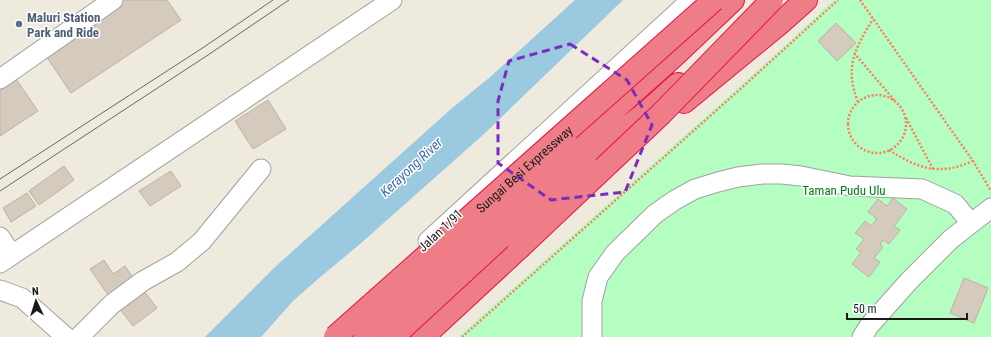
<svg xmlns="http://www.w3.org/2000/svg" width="991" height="337" font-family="'Roboto Condensed',sans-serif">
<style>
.park{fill:#b4fec2}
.water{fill:#9ac9e0}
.building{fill:#d4cabe;stroke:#c0b1a0}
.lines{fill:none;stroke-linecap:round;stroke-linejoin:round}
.minor-casing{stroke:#a1a1a1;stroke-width:21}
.highway-casing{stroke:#e41346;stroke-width:24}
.path{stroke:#ff7e5e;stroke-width:2.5;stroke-dasharray:2 2;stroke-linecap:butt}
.minor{stroke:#fff;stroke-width:19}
.highway{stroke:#ee7d87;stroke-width:22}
.tram{stroke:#686868;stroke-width:1}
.highway-bridge-casing{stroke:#e41346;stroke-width:24;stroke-linecap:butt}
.highway-bridge{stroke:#ee7d87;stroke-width:22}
.marked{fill:none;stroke:#7b2cbf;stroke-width:3;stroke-dasharray:8 5;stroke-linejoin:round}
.service-dot{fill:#5c6f8a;stroke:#fff;stroke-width:1.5}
.labels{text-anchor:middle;stroke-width:3;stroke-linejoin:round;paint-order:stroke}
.service-label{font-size:13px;font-weight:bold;fill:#4e5e75;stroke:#fff;text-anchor:start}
.street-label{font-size:13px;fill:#1a1a1a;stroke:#fff}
.park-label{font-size:13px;fill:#018018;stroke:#fff}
.water-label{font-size:14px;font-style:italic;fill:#3f6db2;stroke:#fff}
</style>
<rect width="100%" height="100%" fill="#eeeade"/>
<path class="park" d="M833,0H991V337H458L788,43Z"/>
<path class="water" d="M575,0H623L484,134L360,244L318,279L293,301L261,337H205L275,267L451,109L489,78Z"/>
<path class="building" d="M125,0H167L181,20L71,93L44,53Z
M836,23L856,43L837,61L818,41Z
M16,79L38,111L0,136V89Z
M268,100L286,129L253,149L235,121Z
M64,166L74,180L39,205L29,191Z
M171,171L181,186L150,206L139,191Z
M27,193L36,206L11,222L3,208Z
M893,198L907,209L894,226L900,230L889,244L883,240L880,245L883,247L874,258L880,262L869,277L852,264L861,252L856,249L864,239L855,233L865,221L871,226L877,219L868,212L878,199L887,206Z
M104,260L113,274L125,266L136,282L111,299L90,269Z
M964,278L988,288L974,323L950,313Z
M140,286L157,308L133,326L116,304Z"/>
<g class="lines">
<g class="minor-casing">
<path id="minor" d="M0,79L113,0
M0,237L12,255
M428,241L691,0
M0,263L392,0
M0,290L22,298L66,337
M79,337L112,304L143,281L177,262L202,241L261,169
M592,337V301L598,277L615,253L655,214L675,200L695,189L718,182L738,177L762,174H782L801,176L850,186L922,189L955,204L971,223
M862,337L869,326L909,281L951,239L991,208"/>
</g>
<g class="highway-casing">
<path id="highway" d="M684,102L779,24L806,0
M571,148L674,56L733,0
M585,160L648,111L678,84
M423,337L519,248"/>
</g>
<path class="path" d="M860,0L973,161L991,191
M854,53L895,101
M848 124a29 29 0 1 1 58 0a29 29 0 1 1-58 0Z
M858,102C844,67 855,49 873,19
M906,118L933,169
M889,150C919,169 939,176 973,161
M462,337L737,92L838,0"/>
<use href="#minor" class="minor"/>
<use href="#highway" class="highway"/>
<path class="tram" d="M0,179L204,47L273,0
M0,191L208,55L289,0"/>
<g class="highway-bridge-casing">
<g id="highway-bridge">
<path d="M519,248L661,114L772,0"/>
<path id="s1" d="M335,337L714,0"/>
<path d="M365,337L571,148"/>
<path d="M393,337L585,160"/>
</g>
</g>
<use href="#highway-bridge" class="highway-bridge"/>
</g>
<path class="marked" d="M570,44L627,80L652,125L625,192L551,200L498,163V101L509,61Z"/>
<circle class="service-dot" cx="19" cy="24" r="4"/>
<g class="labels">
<g class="service-label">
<text x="27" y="22">Maluri Station<tspan x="27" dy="15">Park and Ride</tspan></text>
</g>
<g class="street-label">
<text dy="5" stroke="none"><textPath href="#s1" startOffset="253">Sungai Besi Expressway</textPath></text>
<text transform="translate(440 230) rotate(-43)" y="5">Jalan 1/91</text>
</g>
<g class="park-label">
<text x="844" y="195">Taman Pudu Ulu</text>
</g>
<g class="water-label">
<text transform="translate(411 167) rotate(-43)" y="5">Kerayong River</text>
</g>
</g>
<g transform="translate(36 301) rotate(356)" stroke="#ffffff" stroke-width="3" paint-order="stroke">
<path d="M0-3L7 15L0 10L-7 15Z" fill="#1a1a1a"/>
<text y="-6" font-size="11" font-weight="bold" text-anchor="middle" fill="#1a1a1a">N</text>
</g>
<path d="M847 313v6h120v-6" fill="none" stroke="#1a1a1a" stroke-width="2"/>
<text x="853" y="313" font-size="12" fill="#1a1a1a" stroke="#ffffff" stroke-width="3" paint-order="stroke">50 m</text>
</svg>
